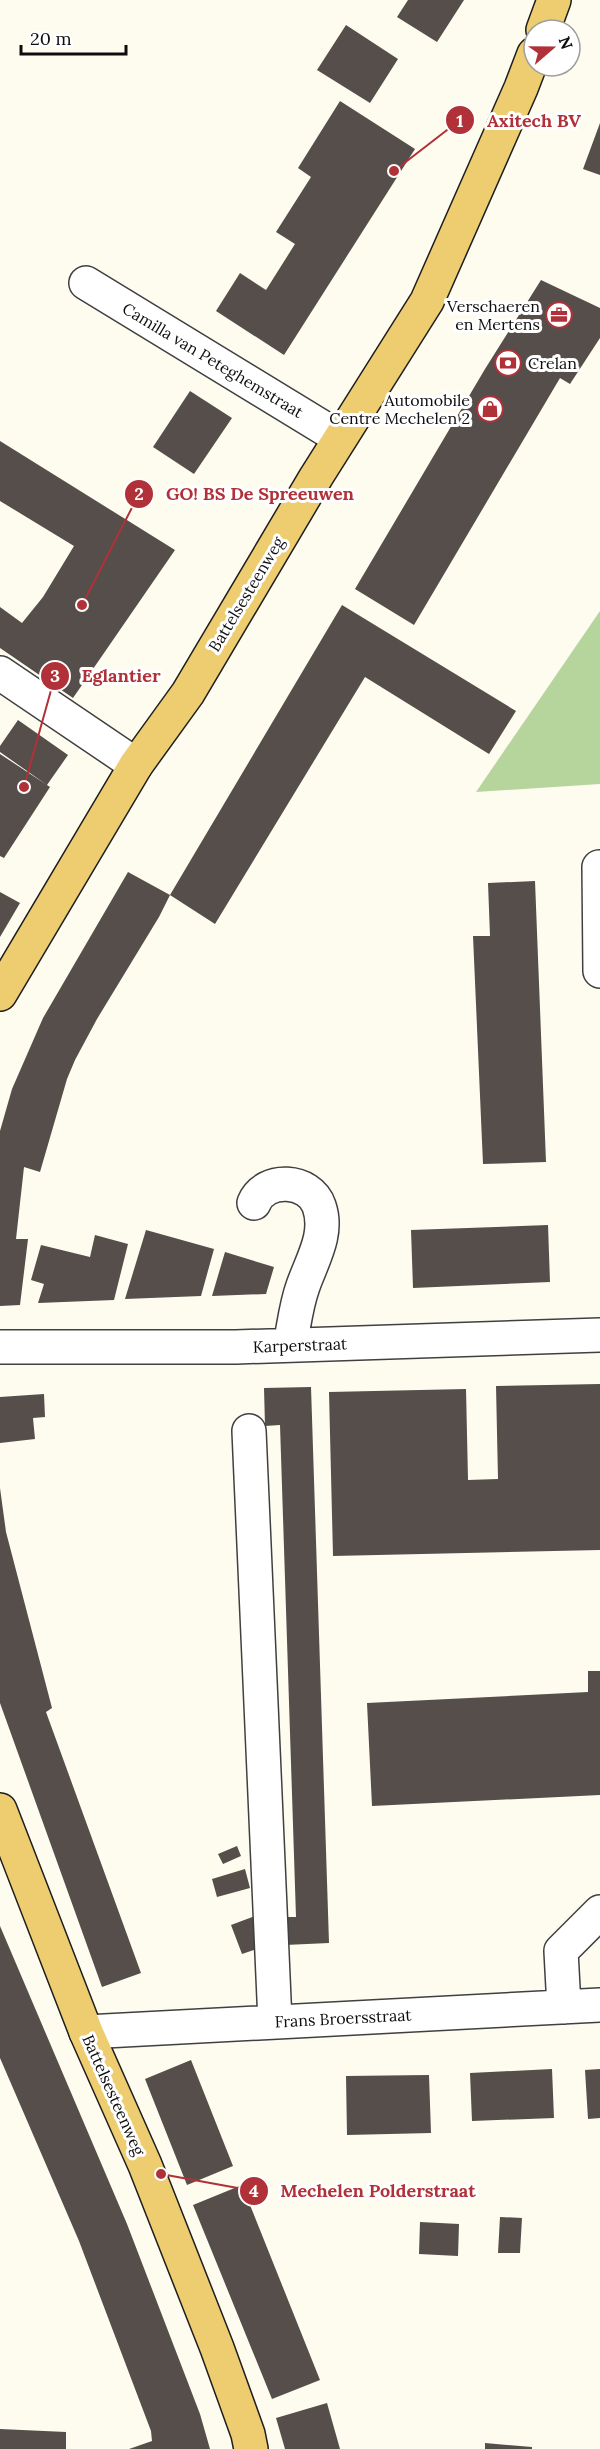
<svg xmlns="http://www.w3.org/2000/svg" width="600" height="2449" font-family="Lora,serif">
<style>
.forest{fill:#b6d59c}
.building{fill:#554e4a}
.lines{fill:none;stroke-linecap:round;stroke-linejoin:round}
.minor-casing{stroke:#404040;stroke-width:36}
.major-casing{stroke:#1e1e1e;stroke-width:36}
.minor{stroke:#fff;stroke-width:33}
.major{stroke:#edcd6f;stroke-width:33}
.labels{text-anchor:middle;stroke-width:6;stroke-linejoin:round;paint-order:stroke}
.poi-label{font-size:16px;fill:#0d0d0d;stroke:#fff;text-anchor:end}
.street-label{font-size:16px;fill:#0d0d0d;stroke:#fff}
.leader{fill:none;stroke:#b13138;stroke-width:2}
.callout-dot{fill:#b13138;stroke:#fff;stroke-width:2}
.mark-label{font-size:18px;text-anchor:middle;font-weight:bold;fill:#fff}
.callout-label{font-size:18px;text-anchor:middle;font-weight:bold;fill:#b13138;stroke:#fff;stroke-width:6;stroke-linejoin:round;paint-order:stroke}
</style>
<rect width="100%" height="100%" fill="#fefbef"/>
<path class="forest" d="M600,611V784L476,792Z"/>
<path class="building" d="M408,0H464L437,42L397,17Z
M346,25L398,59L370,103L317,70Z
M340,101L415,149L284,355L216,311L240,273L266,290L295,244L276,232L311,177L298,168Z
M600,123V175L583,169Z
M541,280L600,308V338L570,384L560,378L414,625L355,589L485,369Z
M190,391L232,418L194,474L153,447Z
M0,441L175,550L73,698L0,648V607L22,623L43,597L74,546L0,501Z
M342,605L516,711L489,754L365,677L215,924L170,895Z
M18,720L68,755L47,785L0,752V746Z
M0,754L50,787L4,858L0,856Z
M128,872L170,895L159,917L97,1019L75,1060L67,1079L40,1172L24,1167L16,1239H28L20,1305L0,1306V1131L12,1089L43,1018Z
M535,881L546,1162L483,1164L473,936H490L488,883Z
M0,892L20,903L0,937Z
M548,1225L550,1282L413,1288L411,1230Z
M146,1230L214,1249L201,1296L125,1299Z
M95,1235L128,1244L114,1300L38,1303L44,1284L31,1280L41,1245L90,1257Z
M225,1252L274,1267L266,1294L212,1296Z
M600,1384V1550L333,1556L329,1392L466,1389L468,1480L498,1479L496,1386Z
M311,1387L329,1943L285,1945V1917H296L280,1425L265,1426L264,1388Z
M44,1394L45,1417L33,1418L35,1439L0,1443V1397Z
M0,1488L6,1532L52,1708L46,1712L141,1973L102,1987L0,1703Z
M588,1671H600V1795L372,1806L367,1703L588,1692Z
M237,1846L241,1856L223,1864L218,1854Z
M245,1869L250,1888L217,1897L212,1879Z
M255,1916L266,1946L242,1954L231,1925Z
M0,1926L127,2224L200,2414L210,2449H129L152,2441L151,2431L79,2241L0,2058Z
M191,2060L233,2166L187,2185L145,2079Z
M552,2069L554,2118L472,2121L470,2073Z
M600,2069V2118L588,2119L585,2070Z
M429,2075L431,2133L347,2135L346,2076Z
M242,2185L320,2380L272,2399L193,2205Z
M500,2217L522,2218L520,2253H498Z
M420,2222L459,2224L458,2256L419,2254Z
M327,2403L340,2449H285L276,2418Z
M0,2429L66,2432V2449H0Z
M485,2443L532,2447V2449H485Z"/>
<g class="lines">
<g class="minor-casing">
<path id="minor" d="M86,283L340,438
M0,673L136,765
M599,867L600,971
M254,1203C265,1176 310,1179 319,1206C329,1234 312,1260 303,1286C296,1305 294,1326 290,1345
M0,1347H236L600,1335
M249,1431L275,2022
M564,2007L561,1951L600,1912
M86,2032L600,2005"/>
</g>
<g class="major-casing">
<path id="major" d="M543,30L554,0
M0,994L136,765L188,693L316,477L427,301L521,88L534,54
M0,1810L86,2032L145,2165L217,2348L248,2434L251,2449"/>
</g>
<use href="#minor" class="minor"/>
<use href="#major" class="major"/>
</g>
<defs>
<g id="office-ring" transform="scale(1.35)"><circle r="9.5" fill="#fff" stroke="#b13138" stroke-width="1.5"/><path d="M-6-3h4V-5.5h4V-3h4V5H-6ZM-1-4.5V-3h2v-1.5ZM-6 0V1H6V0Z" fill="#b13138"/></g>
<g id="bank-ring" transform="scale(1.35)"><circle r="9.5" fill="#fff" stroke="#b13138" stroke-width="1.5"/><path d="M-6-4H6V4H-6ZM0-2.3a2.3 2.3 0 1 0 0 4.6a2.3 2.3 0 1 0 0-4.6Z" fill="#b13138"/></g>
<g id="shop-ring" transform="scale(1.35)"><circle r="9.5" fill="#fff" stroke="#b13138" stroke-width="1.5"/><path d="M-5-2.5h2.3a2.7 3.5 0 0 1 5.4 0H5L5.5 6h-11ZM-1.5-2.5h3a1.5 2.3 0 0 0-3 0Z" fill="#b13138"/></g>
</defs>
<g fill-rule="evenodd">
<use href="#office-ring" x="559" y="315"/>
<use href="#bank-ring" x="508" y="363"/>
<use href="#shop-ring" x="490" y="409"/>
</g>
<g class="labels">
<g class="poi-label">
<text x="540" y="312">Verschaeren<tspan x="540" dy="18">en Mertens</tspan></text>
<text x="528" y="369" text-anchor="start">Crelan</text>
<text x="470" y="406">Automobile<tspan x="470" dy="18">Centre Mechelen 2</tspan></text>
</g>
<g class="street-label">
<text transform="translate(213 360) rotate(31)" y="6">Camilla van Peteghemstraat</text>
<text transform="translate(246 594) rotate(-59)" y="6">Battelsesteenweg</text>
<text transform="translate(300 1345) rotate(-2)" y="6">Karperstraat</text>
<text transform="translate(343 2018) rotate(-3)" y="6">Frans Broersstraat</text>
<text transform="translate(114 2095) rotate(66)" y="6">Battelsesteenweg</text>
</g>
</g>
<path class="leader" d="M394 171L460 120M82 605L139 494M24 787L55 676M161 2174L254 2191"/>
<g class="callout-dot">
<circle cx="394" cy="171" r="6"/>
<circle cx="82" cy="605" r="6"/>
<circle cx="24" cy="787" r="6"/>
<circle cx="161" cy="2174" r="6"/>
<circle cx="460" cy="120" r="15"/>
<circle cx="139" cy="494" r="15"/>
<circle cx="55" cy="676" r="15"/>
<circle cx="254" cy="2191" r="15"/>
</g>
<g class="mark-label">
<text x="460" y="127">1</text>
<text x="139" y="500">2</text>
<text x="55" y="682">3</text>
<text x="254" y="2197">4</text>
</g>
<g class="callout-label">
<text x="534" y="127">Axitech BV</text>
<text x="260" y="500">GO! BS De Spreeuwen</text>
<text x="121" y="682">Eglantier</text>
<text x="378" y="2197">Mechelen Polderstraat</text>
</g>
<g transform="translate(552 48) rotate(70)"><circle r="28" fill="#ffffff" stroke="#9e9e9e" stroke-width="1.5"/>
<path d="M0-4.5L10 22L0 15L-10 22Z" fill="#b13138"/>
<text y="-9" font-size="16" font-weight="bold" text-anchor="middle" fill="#0d0d0d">N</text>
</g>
<path d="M21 45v9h105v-9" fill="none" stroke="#0d0d0d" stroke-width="3"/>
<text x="30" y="45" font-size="18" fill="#0d0d0d" stroke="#ffffff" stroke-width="4.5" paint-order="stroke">20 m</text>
</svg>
